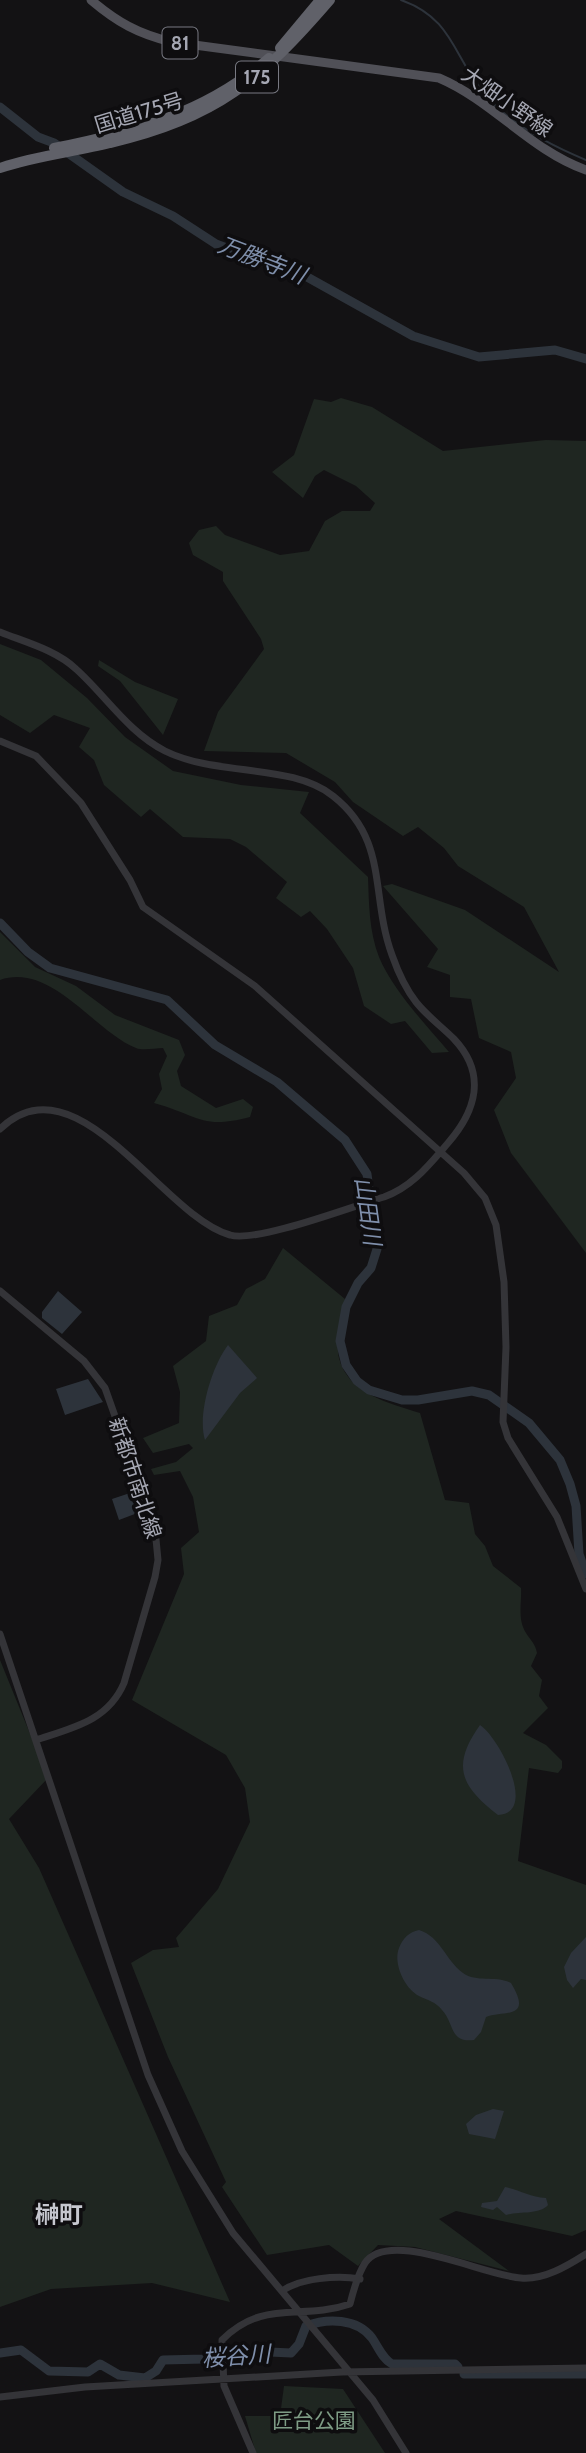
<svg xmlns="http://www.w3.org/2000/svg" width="586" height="2453" font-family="Cabin,'Noto Sans JP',sans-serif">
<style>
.green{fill:#1f2621}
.water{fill:#2d333b}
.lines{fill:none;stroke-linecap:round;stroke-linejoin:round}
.stream{stroke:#2d333b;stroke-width:2}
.river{stroke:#2d333b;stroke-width:9}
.minor{stroke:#343438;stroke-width:7}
.major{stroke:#505057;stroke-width:9}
.highway{stroke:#606169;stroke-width:10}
.labels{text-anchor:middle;stroke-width:7;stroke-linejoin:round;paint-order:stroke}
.shield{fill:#0e0d0f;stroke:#787982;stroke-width:2}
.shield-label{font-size:19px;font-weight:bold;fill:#a5a7b3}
.street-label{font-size:21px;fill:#a5a7b3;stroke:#0e0d0f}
.park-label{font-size:21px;fill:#7e9c85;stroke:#0e0d0f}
.water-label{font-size:23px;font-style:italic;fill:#7f8fab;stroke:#0e0d0f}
.quarter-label{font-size:24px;font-weight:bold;fill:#c6c7cf;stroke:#0e0d0f}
</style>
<rect width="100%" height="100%" fill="#131214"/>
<path class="green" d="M341,398L372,407L443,451L546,440L586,441V1253L511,1153L494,1110L516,1078L511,1052L479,1038L471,999L450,997V975L427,967L438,949L383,886L392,884L465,910L559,972L524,907L458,866L444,848L418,827L403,836L353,802L335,782L286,753L204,751L218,712L264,649L261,639L223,581V572L193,555L189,543L199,530L216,526L225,535L280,555L309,551L325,521L342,511H370L375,503L356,486L324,470L315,476L303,498L272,472L294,455L314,399L331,402Z
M0,644L41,660L87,698L125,737L173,771L241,785L309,792L300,813L368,877C369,904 369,931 379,957C392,989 426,1025 449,1052L432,1053L405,1021L391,1024L364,1006L353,968L327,929L310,911L301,917L276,898L287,882L246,847L230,839L183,837L150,809L141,817L104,785L94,760L79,747L90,728L54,715L30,733L0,715Z
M99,660L135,682L178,699L163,735L120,681L98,666Z
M0,932L35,967L76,986L115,1015L179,1040L185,1055L177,1071L181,1086L216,1108L243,1099L253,1107L250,1117C201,1130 198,1115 154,1103L162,1089L159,1074L167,1056L163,1048C155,1048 143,1051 136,1048C95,1032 51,962 0,980Z
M283,1248L345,1299C343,1316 335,1342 339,1358C348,1394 389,1403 420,1413L445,1500L469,1503L475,1534L485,1546L493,1566L521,1588C522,1602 517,1619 526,1633C531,1641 535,1643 537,1653L531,1666L542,1680L539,1696L548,1708L523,1733L546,1745L562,1761V1768L558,1773L529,1768L518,1861L586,1885V2230L572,2236L456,2211L439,2219L509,2271L415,2247L378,2245L358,2266L329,2245L267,2255L222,2187L226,2182L168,2057L131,1963L153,1950L179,1947L176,1938L218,1889L250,1822L245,1788L226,1755L132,1700L184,1574L181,1548L199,1532L193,1497L180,1471L154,1475L151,1469L176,1462L193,1448L189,1444L153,1453L143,1438L179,1423L180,1392L173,1366L206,1341L209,1316L237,1305L246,1289L265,1279Z
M0,1660L48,1778L9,1819L39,1868L230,2302L152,2283L51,2289L0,2307Z
M284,2386L343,2389L385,2453H256L245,2416H280Z"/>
<path class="water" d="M58,1291L82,1312L62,1334L42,1318V1312Z
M228,1345L257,1378L240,1393L205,1440C197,1415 212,1366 228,1345Z
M88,1379L103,1402L65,1415L56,1389Z
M133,1492L140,1512L119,1520L112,1499Z
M480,1725C498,1736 539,1813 498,1815C462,1787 450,1767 480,1725Z
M419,1930C441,1937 445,1960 463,1973C477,1983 495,1975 511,1983C534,2021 502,2010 486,2017L481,2032L474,2040C449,2043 455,2024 442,2010C436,2002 427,2000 419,1996C404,1988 393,1963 399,1948C403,1938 409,1932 419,1930Z
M586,1937V1980L581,1979L573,1988L567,1980L564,1967L571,1953Z
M493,2109L504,2111L495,2139L469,2134L466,2124L476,2115Z
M505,2187C520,2190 530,2197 546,2198L548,2205C539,2215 519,2211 506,2215L497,2207L493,2210L481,2207L482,2203L497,2201Z"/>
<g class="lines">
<path class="stream" d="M401,0C455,19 453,59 487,97C512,125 552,146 586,160"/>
<path class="river" d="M0,107L38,137L54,143L123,192L173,216L216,244L261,261L291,268L413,336L479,357L555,350L586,359
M0,923L28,952L50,968L167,1000L215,1045L277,1082L345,1140L367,1174L377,1249L371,1268L358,1283L346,1307L340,1341L346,1365L357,1381L369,1390L402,1400H418L472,1391L489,1395L529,1423L560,1460L570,1484L576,1506L579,1554L586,1574
M0,2353L21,2350L49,2371L88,2372L100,2364L119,2375L145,2378L156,2371L163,2360L204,2359L247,2351L291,2353L299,2344L306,2326C327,2318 357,2318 372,2338C379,2348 382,2358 392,2364H455L458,2367
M464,2374H586"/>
<path class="minor" d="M0,632C25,642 56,650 76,669C106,696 128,732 165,751C218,777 292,763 333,796C389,840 370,895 392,955C398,972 405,988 416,1002C427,1016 441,1026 454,1039C487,1074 476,1111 448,1143C429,1165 412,1187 384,1197C353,1206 257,1243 230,1235C163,1217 77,1055 0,1129
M0,741L36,756L81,803L130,880L143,907L255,986L464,1173L485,1198L496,1225L504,1282L506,1347L503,1422L508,1438L557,1517L586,1589
M0,1291L84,1361L105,1388L155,1529L158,1560L155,1577L124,1683C108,1721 72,1728 36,1740
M0,1634L148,2075L182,2151L233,2233L373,2400L406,2453
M282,2291C300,2278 338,2275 360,2279
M0,2397L85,2387L342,2372L586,2368
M253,2453L224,2386L222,2340C264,2298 301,2321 350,2304C353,2292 358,2274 365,2263C389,2228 485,2276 521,2278C544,2280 567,2266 586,2254"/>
<path class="major" d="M91,0C117,22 138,34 172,42L439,78C493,101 530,150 586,170"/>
<path class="highway" d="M280,48L320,0
M54,148C134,132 206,113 269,58
M0,168C35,156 74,152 110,143C216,119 261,80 330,0"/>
</g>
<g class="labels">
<g class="shield">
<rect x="162.5" y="27.5" width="35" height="31" rx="5"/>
<rect x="236" y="61.5" width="42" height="31" rx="5"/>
</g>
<g class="shield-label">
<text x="180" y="50">81</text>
<text x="257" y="84">175</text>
</g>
<g class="street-label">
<text transform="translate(507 102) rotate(35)" y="7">大畑小野線</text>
<text transform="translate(139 113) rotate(-17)" y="7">国道175号</text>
<text transform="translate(135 1478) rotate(72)" y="7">新都市南北線</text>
</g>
<g class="park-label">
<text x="314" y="2428">匠台公園</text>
</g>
<g class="water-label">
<text transform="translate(262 260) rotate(21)" y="8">万勝寺川</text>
<text transform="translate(368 1211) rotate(82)" y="8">山田川</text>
<text transform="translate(236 2356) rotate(-4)" y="8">桜谷川</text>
</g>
<g class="quarter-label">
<text x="59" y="2223">榊町</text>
</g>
</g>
</svg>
